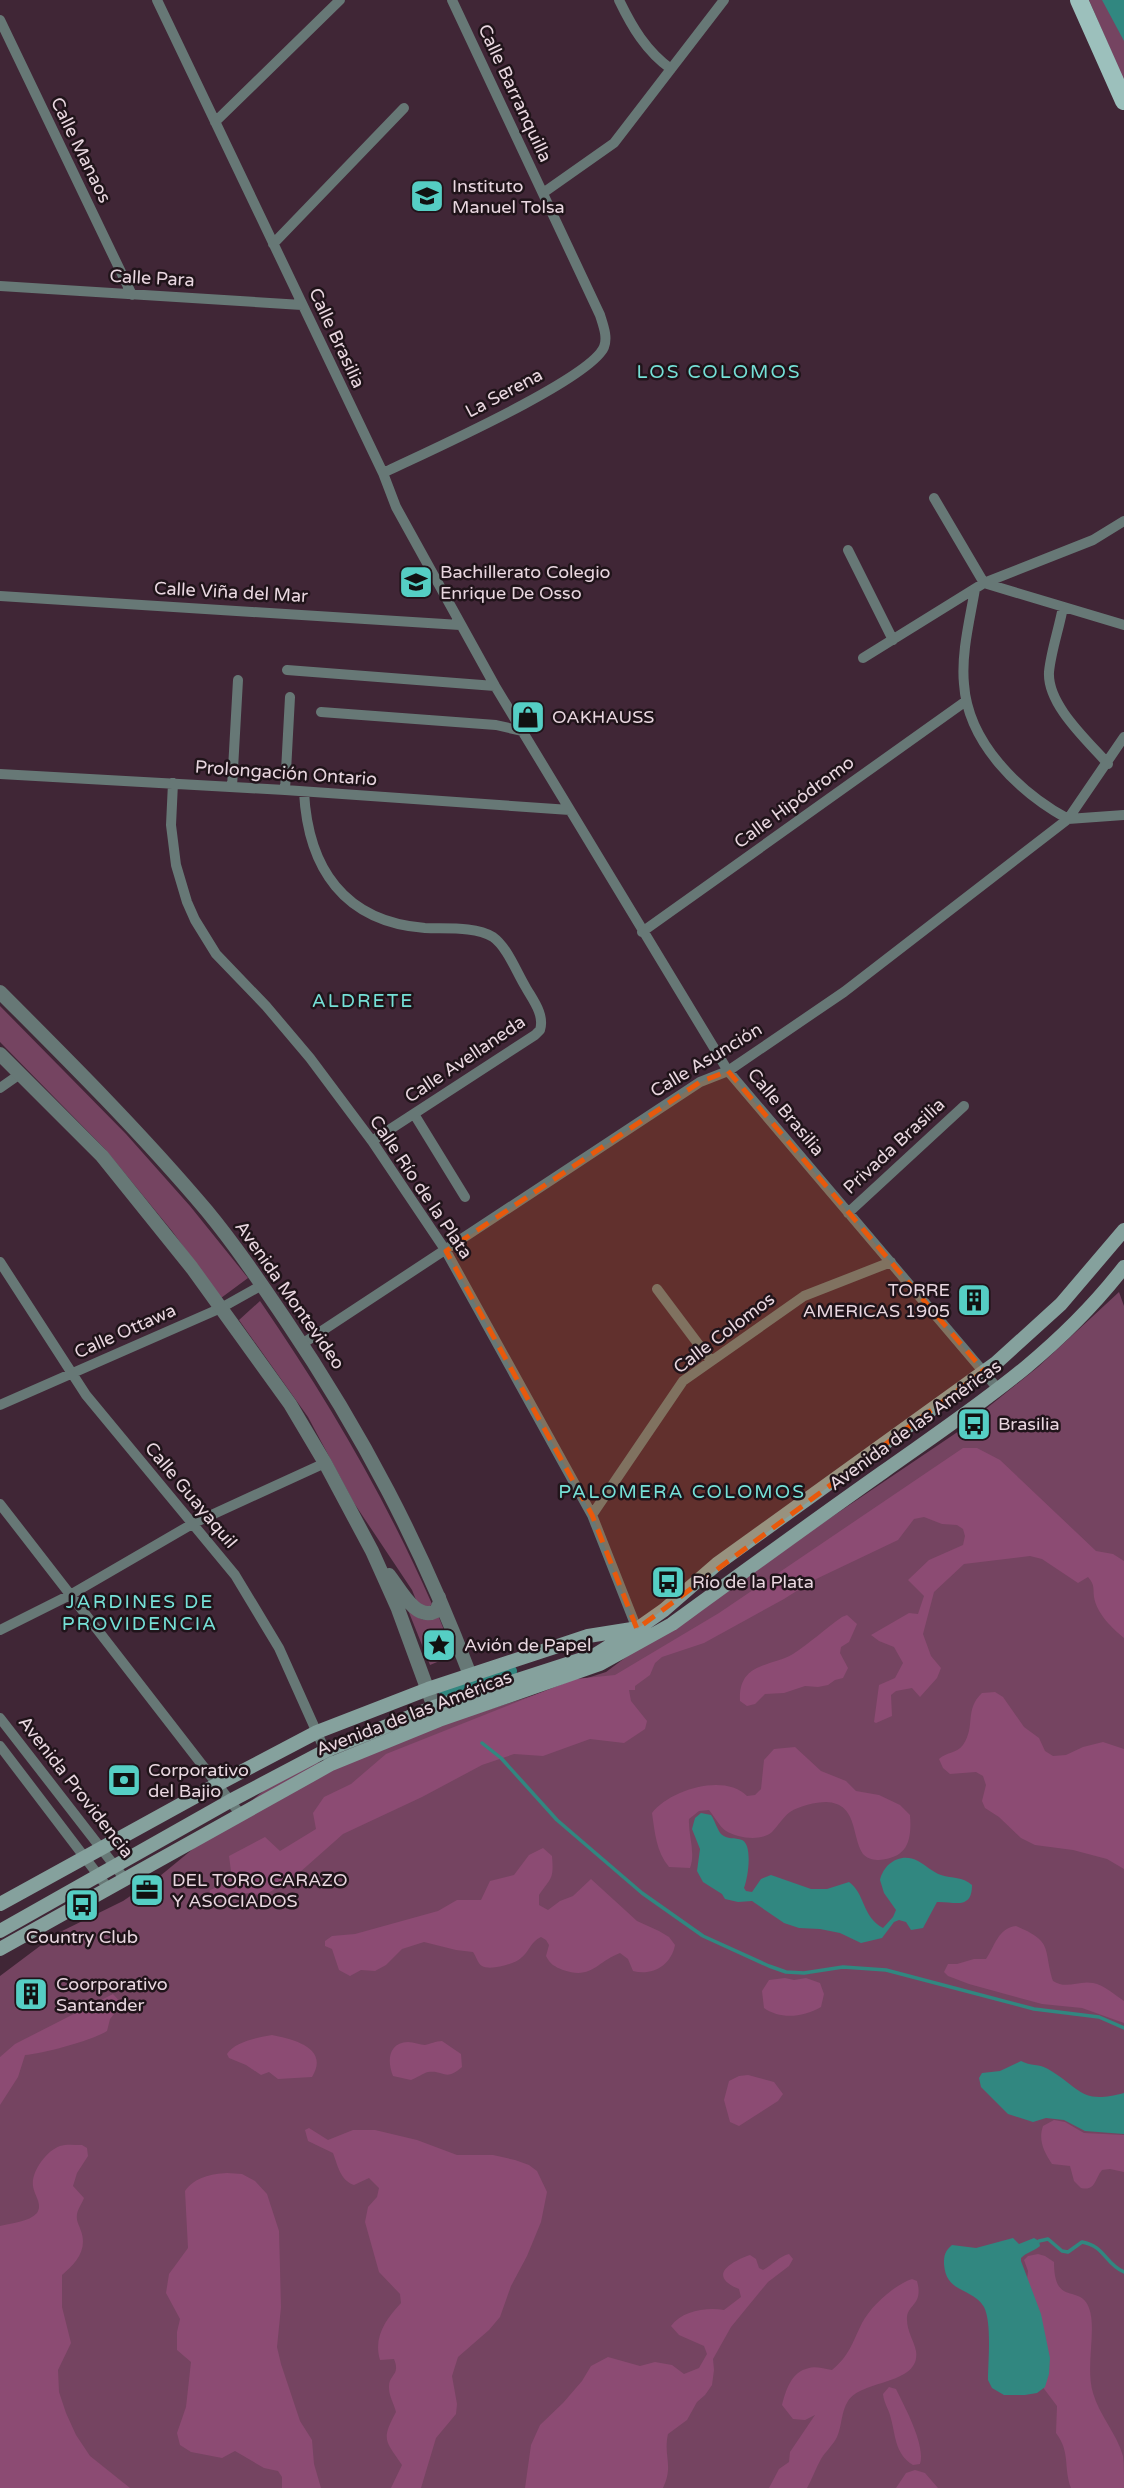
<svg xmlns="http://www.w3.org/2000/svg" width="1124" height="2488" font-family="'Varela Round',sans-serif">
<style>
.green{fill:#754461}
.forest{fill:#8c4b73}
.water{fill:#318780}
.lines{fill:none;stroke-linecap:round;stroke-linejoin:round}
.stream{stroke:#318780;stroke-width:3.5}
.canal{stroke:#318780;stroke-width:12}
.minor{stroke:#677876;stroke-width:10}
.tertiary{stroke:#677876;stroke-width:14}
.secondary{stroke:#85a19d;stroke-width:14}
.primary{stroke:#9cc0bc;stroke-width:18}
.marked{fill:#e8590c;fill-opacity:0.2;stroke:#e8590c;stroke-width:5;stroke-dasharray:14 9;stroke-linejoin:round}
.labels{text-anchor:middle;stroke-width:5;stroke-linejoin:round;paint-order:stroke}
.street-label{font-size:18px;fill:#e9d7e0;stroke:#20141a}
.poi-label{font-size:18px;fill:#e9d7e0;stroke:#20141a;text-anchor:start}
.neighbourhood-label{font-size:19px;letter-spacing:2px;fill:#75e0d7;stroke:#20141a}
</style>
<rect width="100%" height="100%" fill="#402636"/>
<path class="green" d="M1089,0H1124V81Z
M0,1006L126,1134L190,1206L248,1278L221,1298L172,1231L105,1149L0,1042Z
M1119,1292L1124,1306V2488H0V1976L56,1934L123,1901L160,1876L273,1783L311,1764L380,1751L441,1725L606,1672L645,1643L956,1433L1038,1367Z
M260,1301C326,1397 385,1497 432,1604L428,1608L419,1607L412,1590L354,1503L308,1417L239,1320Z
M408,1604C416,1618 422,1625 438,1615L454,1655L430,1665L406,1605Z"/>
<path class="forest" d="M963,1448H977L1000,1460L1096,1551L1113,1554L1124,1561V1638C1112,1628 1097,1614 1094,1597C1093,1588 1095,1585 1088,1577L1078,1583L1042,1559L1030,1556L964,1564L934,1592L923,1634L931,1656L941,1668L937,1678L920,1697L912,1688L896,1691L891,1695L892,1716L876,1723L874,1722L879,1685L895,1678L903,1663L894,1647L879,1641L871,1635L909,1613L918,1614L924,1596L908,1580L929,1560L963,1545L965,1536L963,1529L957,1525L942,1524L924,1517L914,1519L898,1540L814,1580L784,1599L704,1643L662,1657L655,1663L650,1675L635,1686V1690H629L631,1701L647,1721L645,1729L624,1743L590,1739L543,1756L514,1754L482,1765L422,1797L343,1834L299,1873L270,1892L260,1896L252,1893L230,1894L207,1904L210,1890L227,1883L231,1871L229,1856L265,1837L280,1851L316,1829L313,1813L324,1797L351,1784L386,1754L575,1679L615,1675L719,1613Z
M847,1615L857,1624L849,1642L841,1647L840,1653L848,1668L843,1678L835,1680L828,1685L818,1687L805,1686L784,1693L765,1694L755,1704L747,1706L740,1701C738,1662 771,1667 793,1654C810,1643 825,1629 842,1617Z
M995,1692L1003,1697L1024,1727L1039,1738L1045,1751L1053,1756L1066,1755L1083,1747L1103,1742L1124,1749V1869L1107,1859L1073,1850L1035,1845L1021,1838L999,1817L985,1808L982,1801L986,1785L983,1776L976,1772L950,1774L943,1768L939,1759C946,1752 956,1754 963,1745C976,1726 964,1710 982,1693Z
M795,1747L821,1771L846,1781L856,1791L879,1795L900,1805L910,1815C912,1842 907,1858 879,1860C874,1860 868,1859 864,1855C851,1839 859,1803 826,1802C816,1802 799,1806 790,1812C783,1817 778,1826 772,1832C760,1842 738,1838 726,1831C720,1827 714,1816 709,1810L699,1811L689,1819C688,1836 696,1852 690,1868L669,1867C656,1851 655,1833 652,1813C670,1790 724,1773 747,1796L755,1795L761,1789L764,1760L774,1749Z
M543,1848L552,1856C554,1880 551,1877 539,1895V1905L548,1910L560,1901L573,1896L591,1879L637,1921L659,1931L669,1937L675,1945C671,1966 652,1976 633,1971L628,1959L620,1953C596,1962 592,1980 563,1970C555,1967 550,1964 546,1956L549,1945L546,1940L541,1937C530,1942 530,1951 521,1958C515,1964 490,1971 482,1966C478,1964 476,1956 473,1952L456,1950L424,1942L402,1949L386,1965L375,1971L361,1970L350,1976L339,1970L332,1949L325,1946V1941L332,1936L355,1934L438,1911L457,1900H481L490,1881L514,1875L529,1855Z
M1016,1926C1054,1942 1043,1948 1053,1981C1067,1990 1078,1980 1093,1983C1104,1985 1115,1995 1124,2001V2023L1082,2008L1042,2004L969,1984L948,1976L944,1972L948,1964H957L974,1959H986C995,1946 998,1928 1016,1926Z
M785,1978L794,1980L806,1978L820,1983L824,1994L821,2007C803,2017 781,2020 764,2008L762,1991L769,1980Z
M113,1994L122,2004L110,2019L107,2031C93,2040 42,2054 25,2055L18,2077L0,2105V2057L15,2044Z
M272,2035C293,2039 330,2048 312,2077L278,2079L269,2072L261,2075L246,2065L229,2058L227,2054C234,2042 259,2037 272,2035Z
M442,2041L461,2054L462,2067C445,2082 445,2070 428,2072C423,2073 417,2078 411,2080L393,2076C387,2061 388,2043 408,2042C414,2042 420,2045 425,2045C430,2044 436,2041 442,2041Z
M748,2075L774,2082L783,2094L778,2101L739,2126L730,2122L724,2100L729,2081L739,2076Z
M1054,2120L1065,2122L1084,2133L1124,2135V2172L1110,2169L1102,2170C1094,2180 1096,2191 1081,2188L1074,2181L1070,2166L1052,2164C1044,2152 1038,2140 1043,2126Z
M309,2128L328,2140L353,2130H375L417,2140L457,2155H493L515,2160L529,2165L537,2171L547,2192L541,2222L527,2256L511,2286L500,2317L489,2330L458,2357L452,2376L457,2404L456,2414L436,2438L421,2488H391L402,2465C385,2440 381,2440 396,2412C394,2404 389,2396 389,2388C388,2374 401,2376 394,2359L380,2360C373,2337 386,2319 401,2303L400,2294L379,2272L365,2222L368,2207L377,2197L379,2188L369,2178L354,2185C340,2180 338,2166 333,2153L308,2141L305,2130Z
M82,2145L87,2148L88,2156L77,2173L73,2186L84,2198C82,2203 78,2209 77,2214C76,2222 79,2224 81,2231C88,2251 75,2264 62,2275V2307L71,2343L58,2370L59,2392L66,2413L76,2435L90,2456L130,2488H0V2226C11,2223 29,2222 37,2213C43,2204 34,2195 33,2186C31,2172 46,2151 60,2146C66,2144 75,2145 82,2145Z
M227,2173L242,2174L255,2181L267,2194L279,2231L281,2307L277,2347L281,2364L300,2421L312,2440L314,2464L321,2488H282V2477L278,2471L264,2468L235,2451L222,2458L191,2452L180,2445L177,2433L186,2407L191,2362L177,2350V2332L180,2319L166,2293L169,2274L188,2248L185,2191C195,2177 211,2174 227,2173Z
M789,2254L793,2259L789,2266L768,2282L731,2327L713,2359L714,2370L712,2385L705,2395L697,2402L687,2420L668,2434C663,2456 674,2465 663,2488H525L531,2445L540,2425L563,2403L582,2381L591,2366L608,2357L640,2366L655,2362L672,2365L684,2374L699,2368L707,2354L704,2346L679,2335L671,2326C682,2311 706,2307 724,2310L741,2297L739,2289C707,2276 730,2262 750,2255L756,2259L759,2268L763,2270C772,2265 780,2256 789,2254Z
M1038,2254L1045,2256L1054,2262C1054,2308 1080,2283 1089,2308C1097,2329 1085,2367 1093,2393C1099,2415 1117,2434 1123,2456C1124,2466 1124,2478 1124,2488H1071C1063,2467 1071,2453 1056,2433L1057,2406L1042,2386L1025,2297L1028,2271L1024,2260L1028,2256Z
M912,2279L917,2281C924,2306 906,2304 907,2320C907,2331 914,2341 916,2351C921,2385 862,2379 848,2401C841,2412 842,2426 837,2437C833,2445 826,2451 821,2459C816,2468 812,2479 807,2488H769L779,2469L789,2462L790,2452L815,2415L805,2420L793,2419L782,2405C786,2390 791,2372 809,2368C815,2366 825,2369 832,2370C850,2355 852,2343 862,2323C871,2306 894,2285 912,2279Z
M889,2387L896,2389C904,2406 926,2445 920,2464L913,2465C894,2453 896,2435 890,2415C888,2408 884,2403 883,2394Z
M915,2470L925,2473L938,2488H896L906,2473Z"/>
<path class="water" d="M1102,0H1124V41Z
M701,1813L711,1815C715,1821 717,1829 721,1834C727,1840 735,1837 742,1840C753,1845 748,1878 744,1888L746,1891L752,1892L761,1879L771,1875L811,1889H827L849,1882C865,1893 862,1917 883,1928L893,1917L896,1910L884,1893L880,1880C884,1863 901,1852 918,1861C926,1865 932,1872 941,1875C953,1879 962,1876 972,1885C972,1911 953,1901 937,1902L923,1928L911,1930L906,1922L899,1920L894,1922L882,1938L861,1943L840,1933L820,1929L799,1928L784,1923L752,1901L738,1902L725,1899L722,1894L703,1882L697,1871L700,1849L692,1829L695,1818Z
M1021,2061C1030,2066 1040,2064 1048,2069C1081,2088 1080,2105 1124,2093V2134L1085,2131L1064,2120L1046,2118L1033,2122L1008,2114L981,2087L979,2078L982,2073L1000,2071Z
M1013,2238L1019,2244L1034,2238L1039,2241L1040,2246C1034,2251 1027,2252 1021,2258V2261L1041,2314L1050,2358L1049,2374L1045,2387L1037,2393L1025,2395H1004L992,2388L988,2380C988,2361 992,2323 984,2307C972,2287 946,2294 944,2264C944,2255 945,2251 952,2245L976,2248Z"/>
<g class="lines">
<path class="stream" d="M482,1743L501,1758L557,1820L642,1893L703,1936L769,1966L786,1972L804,1973L843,1967L886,1970L1034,2009L1099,2017L1124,2028
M1039,2241L1048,2239L1062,2251L1068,2252L1082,2242C1105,2246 1105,2264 1124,2272"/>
<path class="canal" d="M445,1692L511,1671"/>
<path class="minor" d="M157,0L383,473L396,507L495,686L728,1071L999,1390
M619,0C632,27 646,51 671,69
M0,20L132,295
M215,122L340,0
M543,193L614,143L724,0
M273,244L404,108
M0,286L302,305
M383,473C422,454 590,380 604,347C608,337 603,325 600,315L452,0
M934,498L984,583L1124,625
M848,550L893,640
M975,589C970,619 961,653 964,684C968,743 1019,792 1068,819
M0,596L460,625
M1063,607C1059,629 1051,651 1049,672C1047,705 1088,741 1108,764
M863,658L984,583L1093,540L1124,521
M287,670L495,686
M321,712L496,725L522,731
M0,774L285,790L570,810
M173,783L171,825L176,865L187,902L195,920L216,954L266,1006L310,1058L372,1141L446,1251L592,1515L637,1629
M232,787L238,680
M285,790L290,697
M304,792C308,868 344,922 425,928C445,929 475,926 493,937C507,947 516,971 525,986C532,999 545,1014 540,1030L535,1035L372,1141
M1068,819L1124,737
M642,932L966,701
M0,1088L20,1074
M414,1114L465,1197
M848,1213L964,1106
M0,1262L86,1395L235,1575L279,1648L331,1764
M657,1289L711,1361
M302,1344L700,1082L728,1071L844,992L1068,819L1124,815
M0,1405L221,1308L262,1285
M0,1504L241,1815
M592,1515L683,1381L804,1296L891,1262
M0,1630L70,1595L194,1523L325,1463
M0,1718L124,1878
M0,1746L108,1888"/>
<path class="tertiary" d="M0,992C71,1063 142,1134 207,1211C235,1245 260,1282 285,1319C362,1433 421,1545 470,1675
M0,1054L102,1156L192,1268L290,1404L325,1463L372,1551L398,1609L438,1718
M389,1575C400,1589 416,1622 436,1611L440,1602L439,1597"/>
<path class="secondary" d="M0,1904L218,1784L317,1732L428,1689L588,1636L632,1629
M0,1931L230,1801L325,1751L434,1707L595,1655L637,1629L664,1610L717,1564L996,1363L1061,1304L1124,1230
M0,1949L331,1764L439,1720L600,1664L672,1624C742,1573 812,1522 883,1472C973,1408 1055,1356 1124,1267"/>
<path class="primary" d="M1079,0L1124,101"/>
</g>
<path class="marked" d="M728,1071L984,1371L637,1629L592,1515L446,1251L700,1082Z"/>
<defs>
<g id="school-square" transform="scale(1.75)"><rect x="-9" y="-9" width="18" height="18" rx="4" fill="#55cec4" stroke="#20141a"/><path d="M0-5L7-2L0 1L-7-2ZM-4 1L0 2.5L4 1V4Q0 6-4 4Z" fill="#111"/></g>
<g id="university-square" transform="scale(1.75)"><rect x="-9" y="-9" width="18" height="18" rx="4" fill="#55cec4" stroke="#20141a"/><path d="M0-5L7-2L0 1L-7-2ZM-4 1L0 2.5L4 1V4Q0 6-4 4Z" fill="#111"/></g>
<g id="shop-square" transform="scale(1.75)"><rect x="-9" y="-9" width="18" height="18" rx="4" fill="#55cec4" stroke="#20141a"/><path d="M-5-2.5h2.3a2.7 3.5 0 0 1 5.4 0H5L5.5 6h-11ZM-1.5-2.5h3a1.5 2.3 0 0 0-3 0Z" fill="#111"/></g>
<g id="building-square" transform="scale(1.75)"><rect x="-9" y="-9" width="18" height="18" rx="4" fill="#55cec4" stroke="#20141a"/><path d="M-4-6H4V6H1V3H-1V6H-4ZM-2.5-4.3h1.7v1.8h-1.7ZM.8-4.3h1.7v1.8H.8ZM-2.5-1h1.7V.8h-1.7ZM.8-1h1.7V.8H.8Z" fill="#111"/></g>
<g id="bus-square" transform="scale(1.75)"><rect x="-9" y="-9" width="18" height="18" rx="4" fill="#55cec4" stroke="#20141a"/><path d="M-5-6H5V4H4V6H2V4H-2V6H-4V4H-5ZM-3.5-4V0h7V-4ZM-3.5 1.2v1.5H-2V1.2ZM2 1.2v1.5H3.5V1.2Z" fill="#111"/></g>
<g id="sight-square" transform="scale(1.75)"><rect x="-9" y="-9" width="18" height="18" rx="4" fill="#55cec4" stroke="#20141a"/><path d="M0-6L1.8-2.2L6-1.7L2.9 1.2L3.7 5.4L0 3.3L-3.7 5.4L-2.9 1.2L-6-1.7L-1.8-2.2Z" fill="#111"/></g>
<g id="bank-square" transform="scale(1.75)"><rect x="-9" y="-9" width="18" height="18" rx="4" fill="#55cec4" stroke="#20141a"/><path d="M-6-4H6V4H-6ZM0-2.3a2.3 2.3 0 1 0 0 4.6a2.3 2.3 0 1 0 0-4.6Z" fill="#111"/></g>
<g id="office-square" transform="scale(1.75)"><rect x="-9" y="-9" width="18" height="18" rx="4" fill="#55cec4" stroke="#20141a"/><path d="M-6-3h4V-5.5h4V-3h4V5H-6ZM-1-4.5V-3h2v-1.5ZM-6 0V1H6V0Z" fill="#111"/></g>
</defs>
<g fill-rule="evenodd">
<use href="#school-square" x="427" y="196"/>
<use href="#university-square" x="416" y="582"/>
<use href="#shop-square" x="528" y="717"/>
<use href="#building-square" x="974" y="1300"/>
<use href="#bus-square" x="974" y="1424"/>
<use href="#bus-square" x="668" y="1582"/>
<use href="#sight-square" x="439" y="1645"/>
<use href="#bank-square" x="124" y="1780"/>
<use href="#office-square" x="147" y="1890"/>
<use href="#bus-square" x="82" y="1905"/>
<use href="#building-square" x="31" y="1994"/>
</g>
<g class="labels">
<g class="street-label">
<text transform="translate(515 93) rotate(65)" y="6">Calle Barranquilla</text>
<text transform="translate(81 150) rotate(64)" y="6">Calle Manaos</text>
<text transform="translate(152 278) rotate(3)" y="6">Calle Para</text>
<text transform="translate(337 338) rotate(65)" y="6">Calle Brasilia</text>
<text transform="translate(504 393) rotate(-28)" y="6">La Serena</text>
<text transform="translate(231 592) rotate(3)" y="6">Calle Viña del Mar</text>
<text transform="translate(286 773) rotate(4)" y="6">Prolongación Ontario</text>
<text transform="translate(794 802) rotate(-36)" y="6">Calle Hipódromo</text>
<text transform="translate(465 1059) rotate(-34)" y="6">Calle Avellaneda</text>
<text transform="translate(706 1060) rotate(-31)" y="6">Calle Asunción</text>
<text transform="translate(786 1112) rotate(50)" y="6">Calle Brasilia</text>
<text transform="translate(894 1146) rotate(-43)" y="6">Privada Brasilia</text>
<text transform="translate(421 1187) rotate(56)" y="6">Calle Río de la Plata</text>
<text transform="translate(290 1295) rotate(55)" y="6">Avenida Montevideo</text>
<text transform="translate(125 1331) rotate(-24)" y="6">Calle Ottawa</text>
<text transform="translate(724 1333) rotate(-37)" y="6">Calle Colomos</text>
<text transform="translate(915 1425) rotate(-36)" y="6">Avenida de las Américas</text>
<text transform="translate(191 1495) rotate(50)" y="6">Calle Guayaquil</text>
<text transform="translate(414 1713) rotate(-21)" y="6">Avenida de las Américas</text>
<text transform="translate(76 1787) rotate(52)" y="6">Avenida Providencia</text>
</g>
<g class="poi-label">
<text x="452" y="192">Instituto<tspan x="452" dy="21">Manuel Tolsa</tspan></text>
<text x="440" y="578">Bachillerato Colegio<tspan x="440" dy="21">Enrique De Osso</tspan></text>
<text x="552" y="723">OAKHAUSS</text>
<text x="950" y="1296" text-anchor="end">TORRE<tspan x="950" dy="21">AMERICAS 1905</tspan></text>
<text x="998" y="1430">Brasilia</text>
<text x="692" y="1588">Río de la Plata</text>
<text x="464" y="1651">Avión de Papel</text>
<text x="148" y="1776">Corporativo<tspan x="148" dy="21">del Bajio</tspan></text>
<text x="172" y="1886">DEL TORO CARAZO<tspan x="172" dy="21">Y ASOCIADOS</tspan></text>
<text x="82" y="1943" text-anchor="middle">Country Club</text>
<text x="56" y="1990">Coorporativo<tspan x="56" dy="21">Santander</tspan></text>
</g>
<g class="neighbourhood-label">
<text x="719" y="378">LOS COLOMOS</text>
<text x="363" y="1007">ALDRETE</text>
<text x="682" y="1498">PALOMERA COLOMOS</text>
<text x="140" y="1608">JARDINES DE<tspan x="140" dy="22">PROVIDENCIA</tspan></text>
</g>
</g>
</svg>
